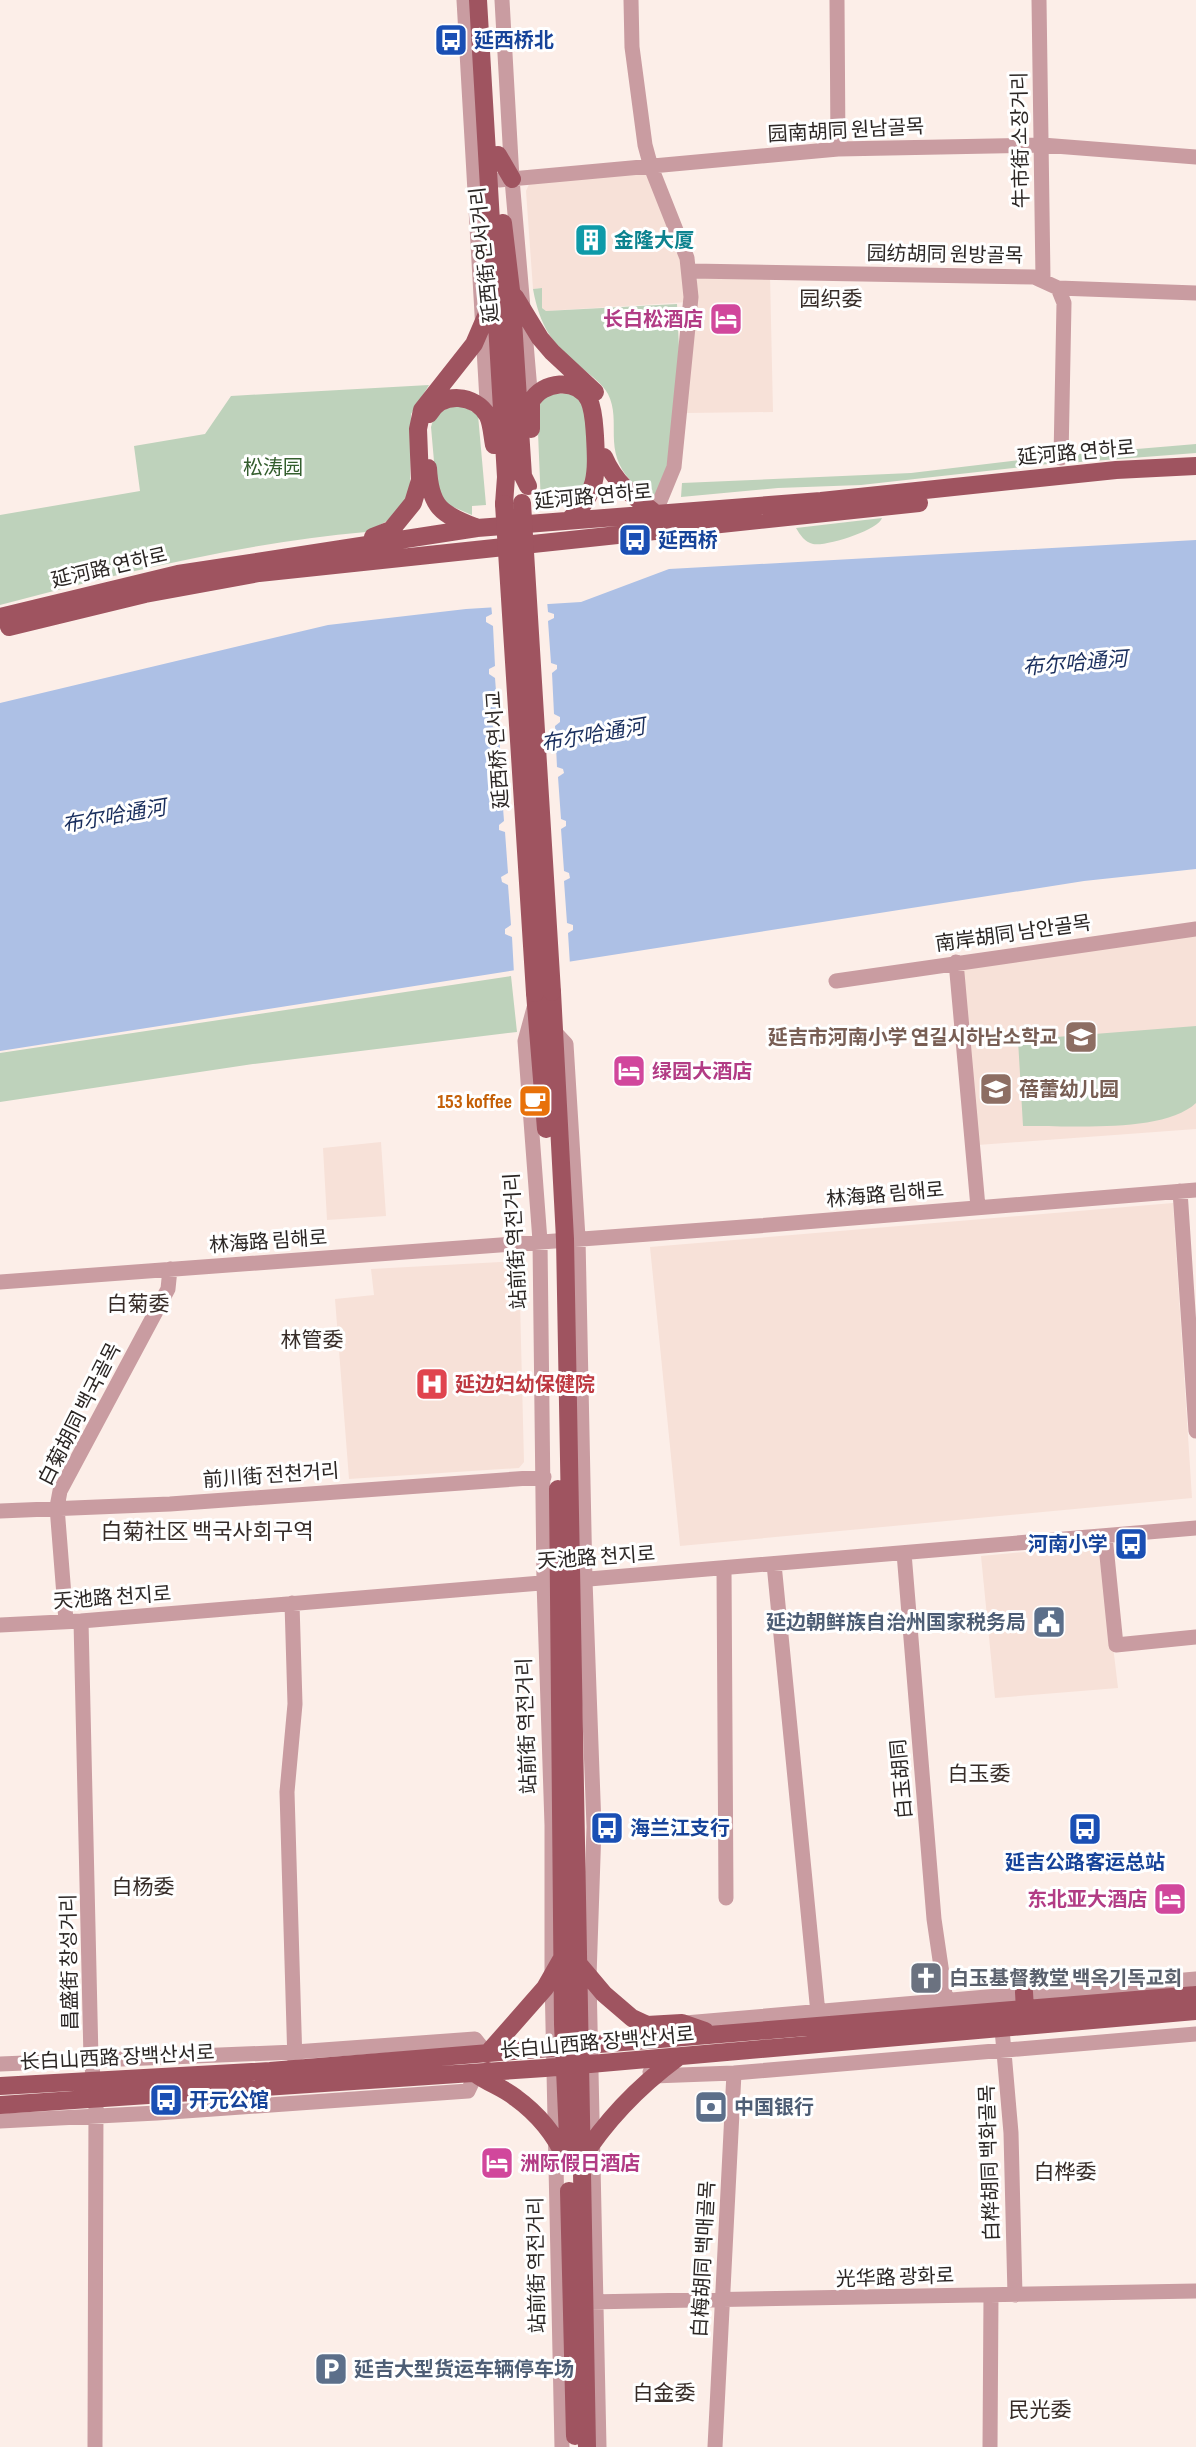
<svg xmlns="http://www.w3.org/2000/svg" width="1196" height="2447" font-family="'Sofia Sans Condensed','Noto Sans SC','Noto Sans KR',sans-serif">
<style>
.built{fill:#f7e1d8}
.green{fill:#bed2bb}
.water{fill:#adc0e5}
.pier{fill:#fceee8}
.lines{fill:none;stroke-linecap:round;stroke-linejoin:round}
.minor{stroke:#c99ca1;stroke-width:15}
.major{stroke:#9f5460;stroke-width:18}
.major-bridge{stroke:#9f5460;stroke-width:18}
.labels{text-anchor:middle;stroke-width:6;stroke-linejoin:round;paint-order:stroke}
.transit-label{font-size:20px;font-weight:bold;fill:#164399;stroke:#fff;text-anchor:start}
.street-label{font-size:20px;fill:#2b2624;stroke:#fff}
.culture-label{font-size:20px;font-weight:bold;fill:#0d838f;stroke:#fff;text-anchor:start}
.hotel-label{font-size:20px;font-weight:bold;fill:#b23c85;stroke:#fff;text-anchor:end}
.park-label{font-size:20px;fill:#345e2e;stroke:#fff}
.education-label{font-size:20px;font-weight:bold;fill:#785e54;stroke:#fff;text-anchor:end}
.food-label{font-size:20px;font-weight:bold;fill:#c56008;stroke:#fff;text-anchor:end}
.health-label{font-size:20px;font-weight:bold;fill:#be3a42;stroke:#fff;text-anchor:start}
.service-label{font-size:20px;font-weight:bold;fill:#4e5e75;stroke:#fff;text-anchor:start}
.worship-label{font-size:20px;font-weight:bold;fill:#5b616d;stroke:#fff;text-anchor:start}
.neighbourhood-label{font-size:21px;fill:#372c28;stroke:#fff}
.water-label{font-size:21px;font-style:italic;fill:#192e5d;stroke:#fff}
.quarter-label{font-size:22px;fill:#372c28;stroke:#fff}
</style>
<rect width="100%" height="100%" fill="#fceee8"/>
<path class="built" d="M647,173L685,259L688,302L546,311L542,308V288L533,289L526,191L530,182Z
M770,275L773,412L686,413L697,279L700,276Z
M1196,932V1129L978,1145L960,962Z
M381,1142L386,1216L327,1220L323,1148Z
M1173,1203L1192,1498L680,1546L650,1247Z
M519,1261L524,1462L519,1468L349,1479L335,1299L374,1295L371,1269Z
M1101,1545L1118,1688L995,1698L981,1556Z"/>
<path class="green" d="M542,288V308L546,311L677,304L679,348L671,463L659,497C648,495 639,489 631,481C602,450 622,422 608,394C602,383 591,376 582,368C552,344 540,327 533,289Z
M429,385L411,414L410,492L393,518L366,532C242,543 120,573 0,605V515L140,491L134,446L205,434L231,396Z
M573,393L586,408L589,477L575,502L567,505H541L537,408L547,394Z
M456,402L478,415L486,505L472,506V515L446,504L436,484L431,427L434,417Z
M1196,444V453L1067,463L1066,455Z
M1055,456L1057,463L861,485L778,488L681,497L682,483L911,473Z
M882,518C879,530 825,547 813,544C805,542 800,535 796,528Z
M511,976L517,1032L253,1064L0,1102V1053Z
M1196,1026V1103C1163,1134 1067,1125 1023,1126L1018,1040Z"/>
<path class="water" d="M1196,540V869L1084,881L0,1051V703L328,625L466,609L581,602L669,569Z"/>
<path class="pier" d="M547,601L548,612L554,614V618L548,621L551,663L557,665V669L552,673L554,714L560,717V722L555,726L557,767L563,769L564,773L558,777L561,819L566,821V826L561,829L564,871L569,873L570,878L564,881L567,923L573,925V930L568,933L570,965L514,974L512,937L505,934V929L511,925L508,885L502,882L501,877L508,873L505,832L499,830V825L504,821L501,781L496,778L495,772L501,768L499,729L493,727L492,721L498,717L495,678L489,674V669L495,666L493,626L486,622V617L492,614L491,604Z"/>
<g class="lines">
<path class="minor" d="M464,0L488,418
M502,0L512,179L531,402
M631,0L632,47L645,145L651,167L687,258L691,297L674,467L655,513
M837,0L838,149
M1039,0L1043,279
M499,180L838,149L1042,145L1196,157
M691,271L1034,277L1058,288L1196,293
M1058,288L1064,303L1061,458
M956,962L978,1207
M836,981L1196,929
M534,1008L525,1041L540,1241L544,1582L552,1825V1978L562,2447
M553,1030L566,1044L578,1238L585,1580L594,1827L589,1977L599,2447
M1180,1191L1196,1431
M0,1282L757,1226L1196,1190
M0,1511L170,1504L544,1477
M1105,1536L1116,1645L1196,1637
M904,1553L934,1919L946,2001
M774,1564L818,2013
M724,1568L726,1898
M577,1580L1196,1528
M292,1603L295,1704L287,1792L295,2063
M66,1621L57,1507L60,1491L168,1289L170,1269
M81,1621L91,2059L96,2100L95,2447
M0,1625L81,1621L553,1582
M685,2023L1196,1979
M1002,2029L1011,2133L1015,2295
M0,2064L295,2052L475,2039L487,2054
M650,2072L653,2076L734,2073L1196,2034
M0,2121L157,2113L468,2091L476,2074
M587,2302L1196,2291
M715,2447L734,2073
M990,2447L991,2295"/>
<path class="major" d="M478,0L506,477L504,504
M498,155L512,179
M503,223L511,290L523,476L528,486
M515,297L540,338L552,352L595,392
M429,414C442,391 475,394 488,416C492,425 492,435 494,445
M531,429V402C542,381 577,377 589,400C594,411 594,424 595,436C597,474 598,493 569,520
M604,457C615,483 633,496 655,513
M428,468C430,507 441,514 475,527
M373,537L391,530L413,503L420,480L418,429L422,410L474,344L493,300
M0,617L178,574L477,528L821,501L1116,470L1196,466
M9,627L145,594L259,573L919,503
M552,992L565,1239L587,2447
M535,993L546,1129
M558,1489L563,2024L569,2160
M577,1962L604,1994L632,2018L647,2025L682,2023L705,2031
M1024,1992L1025,2010
M487,2054L545,1988L561,1960
M476,2074C488,2083 504,2088 516,2098C538,2114 555,2135 566,2159
M0,2086L270,2071L1196,1995
M0,2105L545,2068L1196,2011
M580,2161C606,2120 638,2087 677,2058
M569,2191L575,2436"/>
<path class="major-bridge" d="M522,503L552,992
M504,504L535,993"/>
</g>
<defs>
<g id="bus-square" transform="scale(1.725)"><rect x="-9" y="-9" width="18" height="18" rx="4" fill="#1a4fb4" stroke="#fff"/><path d="M-5-6H5V4H4V6H2V4H-2V6H-4V4H-5ZM-3.5-4V0h7V-4ZM-3.5 1.2v1.5H-2V1.2ZM2 1.2v1.5H3.5V1.2Z" fill="#fff"/></g>
<g id="building-square" transform="scale(1.725)"><rect x="-9" y="-9" width="18" height="18" rx="4" fill="#0f9aa8" stroke="#fff"/><path d="M-4-6H4V6H1V3H-1V6H-4ZM-2.5-4.3h1.7v1.8h-1.7ZM.8-4.3h1.7v1.8H.8ZM-2.5-1h1.7V.8h-1.7ZM.8-1h1.7V.8H.8Z" fill="#fff"/></g>
<g id="hotel-square" transform="scale(1.725)"><rect x="-9" y="-9" width="18" height="18" rx="4" fill="#d1479c" stroke="#fff"/><path d="M-6-4.5h1.5V1H6V5H4.5V3h-9V5H-6ZM-4 0a1.8 1.8 0 1 1 3.6 0ZM.5 0V-2.5h3Q6-2.5 6 0Z" fill="#fff"/></g>
<g id="school-square" transform="scale(1.725)"><rect x="-9" y="-9" width="18" height="18" rx="4" fill="#8d6e63" stroke="#fff"/><path d="M0-5L7-2L0 1L-7-2ZM-4 1L0 2.5L4 1V4Q0 6-4 4Z" fill="#fff"/></g>
<g id="cafe-square" transform="scale(1.725)"><rect x="-9" y="-9" width="18" height="18" rx="4" fill="#e8710a" stroke="#fff"/><path d="M-5.5-4.5H6V0H3Q3 3.5 0 3.5H-2.5Q-5.5 3.5-5.5 0ZM3-3.2v2h1.7v-2ZM-6 4.5H4V6H-6Z" fill="#fff"/></g>
<g id="hospital-square" transform="scale(1.725)"><rect x="-9" y="-9" width="18" height="18" rx="4" fill="#e0444e" stroke="#fff"/><path d="M-5-5h3v3.5h4V-5h3V5h-3V1.5h-4V5h-3Z" fill="#fff"/></g>
<g id="civic-square" transform="scale(1.725)"><rect x="-9" y="-9" width="18" height="18" rx="4" fill="#5c6f8a" stroke="#fff"/><path d="M-.6-6.5H3V-4.5H.6V-3L4-1V1h2V6H-6V1h2V-1L-.6-3ZM-1.2 2.5V6h2.4V2.5Z" fill="#fff"/></g>
<g id="church-square" transform="scale(1.725)"><rect x="-9" y="-9" width="18" height="18" rx="4" fill="#6b7280" stroke="#fff"/><path d="M-1.2-6h2.4v3.5h3.3v2.4h-3.3V6h-2.4V-.1h-3.3v-2.4h3.3Z" fill="#fff"/></g>
<g id="bank-square" transform="scale(1.725)"><rect x="-9" y="-9" width="18" height="18" rx="4" fill="#5c6f8a" stroke="#fff"/><path d="M-6-4H6V4H-6ZM0-2.3a2.3 2.3 0 1 0 0 4.6a2.3 2.3 0 1 0 0-4.6Z" fill="#fff"/></g>
<g id="parking-square" transform="scale(1.725)"><rect x="-9" y="-9" width="18" height="18" rx="4" fill="#5c6f8a" stroke="#fff"/><path d="M-3.5-5.5H1a3.5 3.5 0 0 1 0 7H-1V5.5H-3.5ZM-1-3.4V-.6H.8a1.4 1.4 0 0 0 0-2.8Z" fill="#fff"/></g>
</defs>
<g fill-rule="evenodd">
<use href="#bus-square" x="451" y="40"/>
<use href="#building-square" x="591" y="240"/>
<use href="#hotel-square" x="726" y="319"/>
<use href="#bus-square" x="635" y="540"/>
<use href="#school-square" x="1081" y="1037"/>
<use href="#hotel-square" x="629" y="1071"/>
<use href="#school-square" x="996" y="1089"/>
<use href="#cafe-square" x="535" y="1101"/>
<use href="#hospital-square" x="432" y="1384"/>
<use href="#bus-square" x="1131" y="1544"/>
<use href="#civic-square" x="1049" y="1622"/>
<use href="#bus-square" x="607" y="1828"/>
<use href="#bus-square" x="1085" y="1829"/>
<use href="#hotel-square" x="1170" y="1899"/>
<use href="#church-square" x="926" y="1978"/>
<use href="#bus-square" x="166" y="2100"/>
<use href="#bank-square" x="711" y="2107"/>
<use href="#hotel-square" x="497" y="2163"/>
<use href="#parking-square" x="331" y="2369"/>
</g>
<g class="labels">
<g class="transit-label">
<text x="474" y="47">延西桥北</text>
<text x="658" y="547">延西桥</text>
<text x="1108" y="1551" text-anchor="end">河南小学</text>
<text x="630" y="1835">海兰江支行</text>
<text x="1085" y="1869" text-anchor="middle">延吉公路客运总站</text>
<text x="189" y="2107">开元公馆</text>
</g>
<g class="street-label">
<text transform="translate(846 130) rotate(-3)" y="7">园南胡同 원남골목</text>
<text transform="translate(1020 140) rotate(-91)" y="7">牛市街 소장거리</text>
<text transform="translate(945 254) rotate(1)" y="7">园纺胡同 원방골목</text>
<text transform="translate(484 255) rotate(-96)" y="7">延西街 연서거리</text>
<text transform="translate(1076 452) rotate(-5)" y="7">延河路 연하로</text>
<text transform="translate(593 496) rotate(-5)" y="7">延河路 연하로</text>
<text transform="translate(109 567) rotate(-13)" y="7">延河路 연하로</text>
<text transform="translate(497 750) rotate(-94)" y="7">延西桥 연서교</text>
<text transform="translate(1013 933) rotate(-8)" y="7">南岸胡同 남안골목</text>
<text transform="translate(885 1194) rotate(-5)" y="7">林海路 림해로</text>
<text transform="translate(268 1241) rotate(-4)" y="7">林海路 림해로</text>
<text transform="translate(515 1241) rotate(-93)" y="7">站前街 역전거리</text>
<text transform="translate(79 1414) rotate(-63)" y="7">白菊胡同 백국골목</text>
<text transform="translate(271 1475) rotate(-4)" y="7">前川街 전천거리</text>
<text transform="translate(596 1557) rotate(-4)" y="7">天池路 천지로</text>
<text transform="translate(112 1597) rotate(-4)" y="7">天池路 천지로</text>
<text transform="translate(526 1726) rotate(-92)" y="7">站前街 역전거리</text>
<text transform="translate(901 1779) rotate(-95)" y="7">白玉胡同</text>
<text transform="translate(69 1962) rotate(-91)" y="7">昌盛街 창성거리</text>
<text transform="translate(597 2042) rotate(-5)" y="7">长白山西路 장백산서로</text>
<text transform="translate(117 2057) rotate(-3)" y="7">长白山西路 장백산서로</text>
<text transform="translate(989 2163) rotate(-92)" y="7">白桦胡同 백화골목</text>
<text transform="translate(703 2259) rotate(-87)" y="7">白梅胡同 백매골목</text>
<text transform="translate(536 2265) rotate(-91)" y="7">站前街 역전거리</text>
<text transform="translate(895 2277) rotate(-2)" y="7">光华路 광화로</text>
</g>
<g class="culture-label">
<text x="614" y="247">金隆大厦</text>
</g>
<g class="hotel-label">
<text x="703" y="326">长白松酒店</text>
<text x="652" y="1078" text-anchor="start">绿园大酒店</text>
<text x="1147" y="1906">东北亚大酒店</text>
<text x="520" y="2170" text-anchor="start">洲际假日酒店</text>
</g>
<g class="park-label">
<text x="273" y="474">松涛园</text>
</g>
<g class="education-label">
<text x="1058" y="1044">延吉市河南小学 연길시하남소학교</text>
<text x="1019" y="1096" text-anchor="start">蓓蕾幼儿园</text>
</g>
<g class="food-label">
<text x="512" y="1108">153 koffee</text>
</g>
<g class="health-label">
<text x="455" y="1391">延边妇幼保健院</text>
</g>
<g class="service-label">
<text x="1026" y="1629" text-anchor="end">延边朝鲜族自治州国家税务局</text>
<text x="734" y="2114">中国银行</text>
<text x="354" y="2376">延吉大型货运车辆停车场</text>
</g>
<g class="worship-label">
<text x="949" y="1985">白玉基督教堂 백옥기독교회</text>
</g>
<g class="neighbourhood-label">
<text x="831" y="306">园织委</text>
<text x="138" y="1311">白菊委</text>
<text x="312" y="1347">林管委</text>
<text x="979" y="1781">白玉委</text>
<text x="143" y="1894">白杨委</text>
<text x="1065" y="2179">白桦委</text>
<text x="664" y="2400">白金委</text>
<text x="1040" y="2417">民光委</text>
</g>
<g class="water-label">
<text transform="translate(1075 663) rotate(-5)" y="7">布尔哈通河</text>
<text transform="translate(593 735) rotate(-10)" y="7">布尔哈通河</text>
<text transform="translate(114 816) rotate(-10)" y="7">布尔哈通河</text>
</g>
<g class="quarter-label">
<text x="207" y="1539">白菊社区 백국사회구역</text>
</g>
</g>
</svg>
